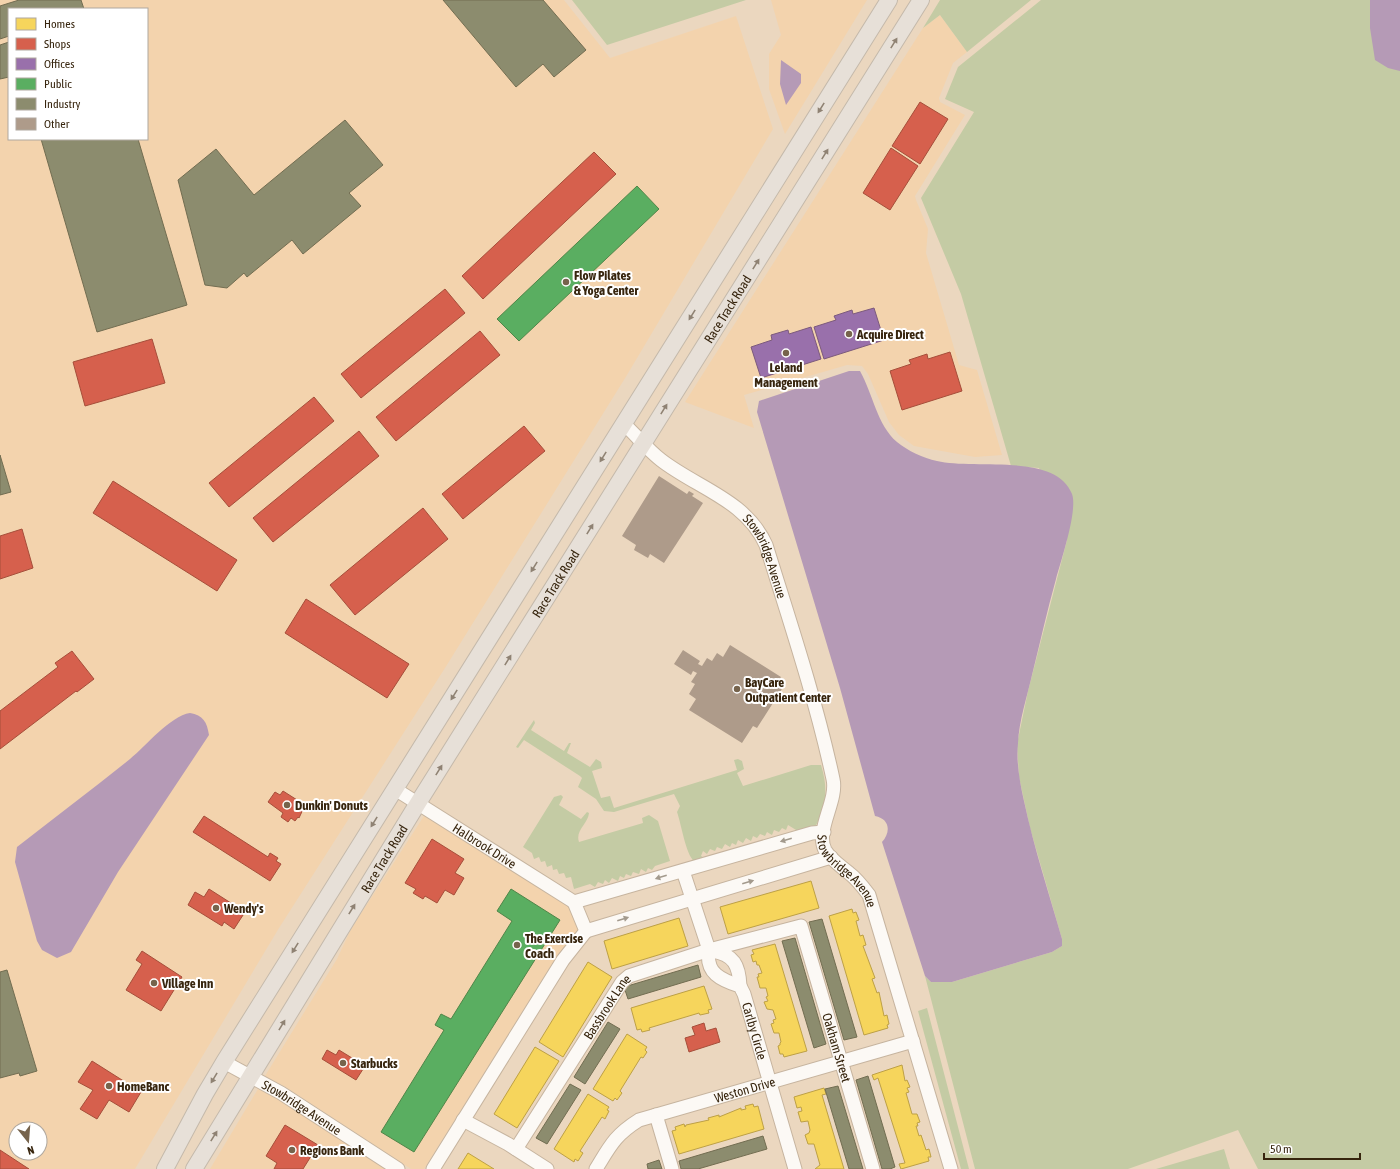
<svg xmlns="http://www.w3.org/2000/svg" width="1400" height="1169" font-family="'Asap Condensed',sans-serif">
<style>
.built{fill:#f3d3ad;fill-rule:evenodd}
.green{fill:#c4cba4}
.water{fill:#b59ab6}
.homes{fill:#f6d55c;stroke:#bda045}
.shops{fill:#d6604d;stroke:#a64e3a}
.offices{fill:#9970ab;stroke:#7c5a7c}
.public{fill:#5aae61;stroke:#508548}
.industry{fill:#8c8c6e;stroke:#726d51}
.building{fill:#ae9b8a}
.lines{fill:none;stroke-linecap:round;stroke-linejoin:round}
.minor-casing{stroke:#c6b49f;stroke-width:15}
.major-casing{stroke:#c4b9ab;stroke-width:18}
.minor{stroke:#fcf9f5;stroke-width:13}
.major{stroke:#e7e0d8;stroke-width:16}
.oneway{fill:#8f8273}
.oneway2{fill:#a39a8d}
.poi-dot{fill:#76634c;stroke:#fff;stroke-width:1.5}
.labels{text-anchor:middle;stroke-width:4;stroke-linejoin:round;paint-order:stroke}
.poi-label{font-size:13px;font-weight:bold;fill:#37250e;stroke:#fff;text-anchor:start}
.street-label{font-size:13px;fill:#37250e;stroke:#fff}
</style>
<rect width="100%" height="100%" fill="#ebd7bf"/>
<path class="built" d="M0,0H564L610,58L736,16L773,129L627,375L445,668L279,928L135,1169H0ZM9,9H147V139H9ZM16,1129H40V1153H16Z
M771,0H867L785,134L769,89V54L781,35Z
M940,15L967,52L953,63L939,98L940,102L965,115L915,196L916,200L928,229L926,253L959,365L977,370L1002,455L975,457L914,446L899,435L889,422L868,374L862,366L847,365L744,395L754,428L685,402L923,28Z
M424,816L569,907L579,930L558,955L424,1169H411L284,1086L265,1076L337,959L351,929Z
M258,1089L278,1099L386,1169H210Z"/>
<path class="green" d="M572,0H746L607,45Z
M940,0H1031L967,52L940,15L923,28Z
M1041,0H1400V1169H1258L1238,1130L1128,1169H975L925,976L931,982H952L1052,952L1062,946V939L1030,828L1019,777L1017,744L1028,691L1067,540L1039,468L1011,466L961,294L921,198L974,112L945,99L958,67Z
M534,720L535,723L531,730L564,751L569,743H571L567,753L590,767L596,759L601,762L602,768L592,771L601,798L610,796L614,808L737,770L734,760L738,759L742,761L744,769L737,773L743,786L811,765H821C828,787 827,807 815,827L801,833L788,825L786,830L782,828L779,832L774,830L772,835L767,832L765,836L760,834L757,838L753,836L751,841L746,838L743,843L738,840L736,845L732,843L730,847L725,844L722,849L717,847L715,851L710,849L707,854L703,851L701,856L706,859L694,861C686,855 681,823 677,812L680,806L674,794L614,812L604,811L596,799L578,787L582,778L580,776L524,740L518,748L516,747Z
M561,795L563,797L559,805L581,819L587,812L589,813C588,824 575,830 579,842L643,823L642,818L649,815L658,821L670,861L655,866L652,870L648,868L646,872L641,869L639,874L633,872L631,876L626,874L624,878L620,876L618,881L612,878L609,883L605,880L603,884L598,882L595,887L590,884L574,889L571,877L566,878L564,873L559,874L557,869L553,870L552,865L547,867L545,861L541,862L539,857L534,859L532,853L523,847L554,797Z
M927,1008L969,1169H961L918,1011Z
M1224,1149L1230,1169H1156Z"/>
<path class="water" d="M1370,0H1400V71L1388,68L1375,60L1370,28Z
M781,60L801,74V83L786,105L780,84Z
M849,371H860C873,394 877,425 897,442C908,451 923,458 937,461C973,470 1056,452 1072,494C1078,510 1061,561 1056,579C1047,611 1040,643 1032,675C1027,697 1019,721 1018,743C1016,762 1020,783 1024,801C1034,848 1049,893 1062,939V946L1052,952L952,982H931L925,976L882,842C891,832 890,819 875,816L840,688L757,412L759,401Z
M190,713C203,715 207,722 209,735L118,872L71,952L57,958L42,950L37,941L15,862L17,847C54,818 93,789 130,759C146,746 170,716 190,713Z"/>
<path class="homes" d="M811,881L819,908L728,934L720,907Z
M852,909L853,913L856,912L859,920L856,921L860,936L863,935L866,945L863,946L875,978L872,979L877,993L879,992L884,1016L887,1015L889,1024L887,1025L888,1028L864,1035L829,916Z
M679,918L688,946L612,969L604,941Z
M775,944L807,1051L784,1057L783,1054H780L778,1046L780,1045V1043L781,1042L779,1033H774L771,1024L774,1023L773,1020L776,1019L773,1010L767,1009L764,1002L768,1001L766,997L768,996L766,988H760L757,977H759L758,974L762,973L759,965H757L756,961L753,962L751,955L754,954L752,950Z
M588,962L612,977L563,1057L539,1042Z
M704,986L712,1009L708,1010L709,1013L700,1015L699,1013L649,1028L650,1030L642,1032L641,1029L637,1030L631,1008Z
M627,1034L647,1047L645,1050L647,1052L643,1058L641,1057L620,1091L622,1093L617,1100L615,1098L613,1101L593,1089Z
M535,1047L559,1061L517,1128L494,1114Z
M902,1065L905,1081L907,1080L910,1087L907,1088L909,1092L906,1093L912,1114H917L920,1122L917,1123L918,1126H916L919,1136L921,1135L926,1150L929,1149L931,1157H928L929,1161L901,1169L899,1164L905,1163L878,1078L874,1080L872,1075Z
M824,1088L826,1094L822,1095L844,1169H815L820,1165L814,1144H808L805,1135L809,1133L810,1130L808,1121L801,1122L798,1112L802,1111L801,1107L797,1108L794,1097Z
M588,1094L609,1107L607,1110L609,1111L605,1119L602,1117L580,1151L583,1153L578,1161L575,1159L574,1162L554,1149Z
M753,1104L754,1107L758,1106L764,1129L679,1154L672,1131L676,1130L675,1127L684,1124L685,1127L686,1125L709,1120L708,1118L719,1115V1117L741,1108V1110L746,1109L745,1106Z
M468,1153L494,1169H458Z"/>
<path class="shops" d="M920,102L948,119L920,164L892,146Z
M891,148L918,166L890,210L863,193Z
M594,152L616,174L483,299L462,276Z
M445,289L465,313L361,398L341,374Z
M480,331L500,355L396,441L376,417Z
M152,339L165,383L85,406L73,362Z
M950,352L962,391L902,410L890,371L911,364L909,360L927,354L928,359Z
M314,397L334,421L229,507L209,483Z
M524,426L545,451L463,519L442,494Z
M359,431L379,456L273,542L253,518Z
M113,481L237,560L217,591L93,513Z
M423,508L448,539L355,615L330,585Z
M22,529L33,568L0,579V536Z
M306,599L409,664L387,698L285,633Z
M72,651L94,679L77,692L76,691L0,749V711L58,667L55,663Z
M283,791L305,805L299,818L298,817L295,821L291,818L288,822L281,817L283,813L268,802L275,792L280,795Z
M204,816L268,857L270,853L278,858L276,861L281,864L270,881L193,832Z
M432,839L464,859L455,873L464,878L454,895L445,890L437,903L425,896L423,899L413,893L416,889L405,883Z
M209,889L245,912L234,929L224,922L222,926L188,905L195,892L204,897Z
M142,951L182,977L161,1011L126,990L142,964L136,960Z
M704,1023L706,1031L716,1028L720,1042L689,1052L685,1038L695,1035L692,1027Z
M327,1050L336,1055L339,1050L365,1066L356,1080L322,1059Z
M92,1061L141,1092L129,1112L109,1100L97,1119L80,1109L93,1090L78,1082Z
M285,1125L318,1145L303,1169H274L277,1163L266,1156Z
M0,1150L29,1169H0Z"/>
<path class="offices" d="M874,308L884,340L824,359L814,327L836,320L834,316L852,310L853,314Z
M811,327L821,359L761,378L751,347L772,340L771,335L788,330L789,334Z"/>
<path class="public" d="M637,186L659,209L519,341L497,319Z
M511,889L560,920L414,1152L381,1132L444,1030L435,1025L441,1014L451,1019L512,921L497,911Z"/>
<path class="industry" d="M19,0H81L84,9H9V36L0,39V6Z
M443,0H543L586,50L554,77L543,64L516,87Z
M9,42V77L0,79V45Z
M345,120L383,165L349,193L361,206L303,254L292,240L247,277L244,273L227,288L205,285L178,180L216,149L254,195Z
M41,139H138L187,305L97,332Z
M0,455L11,492L0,495Z
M822,919L857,1037L844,1040L809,922Z
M795,938L826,1044L814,1048L782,941Z
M698,965L701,977L628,999L624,987Z
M7,970L37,1071L20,1076L19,1073L0,1078V972Z
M608,1022L620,1029L585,1084L574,1077Z
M868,1076L895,1167L890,1169H882L856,1080Z
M570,1084L581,1090L547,1144L536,1138Z
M838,1086L863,1169H849L825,1089Z
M763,1136L767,1149L698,1169H681L679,1161Z
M659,1160L662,1169H648L647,1164Z"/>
<path class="building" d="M659,476L687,494L689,491L694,494L692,496L703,503L664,563L650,554L648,558L634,550L636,545L622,536Z
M730,645L781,677L779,680L785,684L757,728L753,726L742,743L689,710L696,699L689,694L695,684L691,682L697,673L693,671L691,675L674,664L683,650L700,661L698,664L702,666L707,658L712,661L717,653L723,657Z"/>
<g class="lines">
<g class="minor-casing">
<g id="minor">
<path id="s1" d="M624,424C636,435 648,450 661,460C697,488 746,500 766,545C790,622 816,700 833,779C838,801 815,830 825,850C831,860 841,866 849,873C857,879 863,887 869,895L951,1169"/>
<path id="s2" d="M395,789L574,902"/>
<path id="s3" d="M683,871L709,950C705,973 721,980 740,986L744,994L795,1169"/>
<path d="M574,902L812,833L824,832"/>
<path d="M586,931L831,857"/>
<path d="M713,951C734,955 739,965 740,986"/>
<path id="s4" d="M224,1062L281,1093L398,1169"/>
<path d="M656,1115L672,1169"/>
<path d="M463,1120L508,1144L547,1169"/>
<path id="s5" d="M516,1149L622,982L629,976L709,950L801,926L873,1169"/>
<path d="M433,1169L563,960L586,931L574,902"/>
<path id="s6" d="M596,1169C610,1146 615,1135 639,1120L913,1041"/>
</g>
</g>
<g class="major-casing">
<g id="major">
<path d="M165,1169L205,1094L224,1062L889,0"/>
<path id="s7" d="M194,1169L418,803L921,0"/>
</g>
</g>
<use href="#minor" class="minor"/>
<use href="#major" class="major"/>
</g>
<defs><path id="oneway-solid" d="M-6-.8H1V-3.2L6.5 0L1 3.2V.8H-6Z"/></defs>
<g class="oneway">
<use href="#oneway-solid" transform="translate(894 43) rotate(-58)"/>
<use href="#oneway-solid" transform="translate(821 108) rotate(122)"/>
<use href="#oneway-solid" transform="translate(825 154) rotate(-58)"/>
<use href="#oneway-solid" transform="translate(756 264) rotate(-58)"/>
<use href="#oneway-solid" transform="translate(692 315) rotate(122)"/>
<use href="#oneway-solid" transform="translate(664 409) rotate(-58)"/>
<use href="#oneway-solid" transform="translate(603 457) rotate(122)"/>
<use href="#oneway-solid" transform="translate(590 529) rotate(-58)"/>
<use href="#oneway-solid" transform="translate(534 567) rotate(122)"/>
<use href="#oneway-solid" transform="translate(508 660) rotate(-58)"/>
<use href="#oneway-solid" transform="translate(454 695) rotate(122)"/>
<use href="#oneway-solid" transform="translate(439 770) rotate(-58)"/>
<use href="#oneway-solid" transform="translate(374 822) rotate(122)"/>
<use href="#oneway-solid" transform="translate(352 909) rotate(-58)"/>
<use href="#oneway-solid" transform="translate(295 948) rotate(122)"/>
<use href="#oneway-solid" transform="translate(282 1025) rotate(-59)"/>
<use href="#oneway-solid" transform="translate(214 1078) rotate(121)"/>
<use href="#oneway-solid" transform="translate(214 1136) rotate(-58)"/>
</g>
<g class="oneway2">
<use href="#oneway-solid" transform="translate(786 840) rotate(164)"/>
<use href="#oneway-solid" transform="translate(661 877) rotate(163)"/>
<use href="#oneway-solid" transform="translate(748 882) rotate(-16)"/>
<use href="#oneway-solid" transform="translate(623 919) rotate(-17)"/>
</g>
<g class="poi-dot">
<circle cx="566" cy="282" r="4"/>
<circle cx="849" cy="334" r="4"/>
<circle cx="786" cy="353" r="4"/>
<circle cx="737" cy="689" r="4"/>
<circle cx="287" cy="805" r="4"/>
<circle cx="216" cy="908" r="4"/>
<circle cx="517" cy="945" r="4"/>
<circle cx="154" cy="983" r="4"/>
<circle cx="343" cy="1063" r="4"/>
<circle cx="109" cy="1086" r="4"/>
<circle cx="292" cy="1150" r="4"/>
</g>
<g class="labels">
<g class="poi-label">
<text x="574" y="280">Flow Pilates<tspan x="574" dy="15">&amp; Yoga Center</tspan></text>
<text x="857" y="339">Acquire Direct</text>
<text x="786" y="372" text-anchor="middle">Leland<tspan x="786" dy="15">Management</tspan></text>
<text x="745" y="687">BayCare<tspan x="745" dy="15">Outpatient Center</tspan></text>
<text x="295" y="810">Dunkin' Donuts</text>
<text x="224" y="913">Wendy's</text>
<text x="525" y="943">The Exercise<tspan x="525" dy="15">Coach</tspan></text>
<text x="162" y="988">Village Inn</text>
<text x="351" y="1068">Starbucks</text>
<text x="117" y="1091">HomeBanc</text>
<text x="300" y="1155">Regions Bank</text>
</g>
<g class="street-label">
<text dy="5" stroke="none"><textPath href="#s7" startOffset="1012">Race Track Road</textPath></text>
<text dy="5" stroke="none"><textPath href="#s1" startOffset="199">Stowbridge Avenue</textPath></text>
<text dy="5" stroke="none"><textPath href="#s7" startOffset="688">Race Track Road</textPath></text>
<text dy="5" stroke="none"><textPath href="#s2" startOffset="106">Halbrook Drive</textPath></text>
<text dy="5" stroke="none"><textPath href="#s7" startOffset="364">Race Track Road</textPath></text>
<text dy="5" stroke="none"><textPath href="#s1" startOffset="535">Stowbridge Avenue</textPath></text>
<text dy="5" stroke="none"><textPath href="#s5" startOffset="169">Bassbrook Lane</textPath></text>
<text dy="5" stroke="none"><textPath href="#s3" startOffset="184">Carlby Circle</textPath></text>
<text dy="5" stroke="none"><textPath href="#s5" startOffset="513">Oakham Street</textPath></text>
<text dy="5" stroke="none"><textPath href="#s6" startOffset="176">Weston Drive</textPath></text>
<text dy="5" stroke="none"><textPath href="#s4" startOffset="90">Stowbridge Avenue</textPath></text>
</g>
</g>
<rect x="8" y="8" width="140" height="132" fill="#ffffff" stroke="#afa89f"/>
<rect x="16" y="18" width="20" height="12" fill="#f6d55c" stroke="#afa89f"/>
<text x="44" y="28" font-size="12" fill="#37250e">Homes</text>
<rect x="16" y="38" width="20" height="12" fill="#d6604d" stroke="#afa89f"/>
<text x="44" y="48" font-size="12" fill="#37250e">Shops</text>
<rect x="16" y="58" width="20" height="12" fill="#9970ab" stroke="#afa89f"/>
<text x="44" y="68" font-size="12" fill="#37250e">Offices</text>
<rect x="16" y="78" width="20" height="12" fill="#5aae61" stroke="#afa89f"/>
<text x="44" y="88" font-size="12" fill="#37250e">Public</text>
<rect x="16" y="98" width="20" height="12" fill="#8c8c6e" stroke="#afa89f"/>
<text x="44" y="108" font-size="12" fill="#37250e">Industry</text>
<rect x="16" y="118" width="20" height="12" fill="#ae9b8a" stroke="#afa89f"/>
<text x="44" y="128" font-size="12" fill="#37250e">Other</text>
<g transform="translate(28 1141) rotate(163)"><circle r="19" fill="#ffffff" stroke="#afa89f"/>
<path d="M0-3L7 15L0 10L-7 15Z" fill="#76634c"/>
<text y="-6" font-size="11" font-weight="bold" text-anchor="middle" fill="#37250e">N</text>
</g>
<path d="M1264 1153v6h96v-6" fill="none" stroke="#37250e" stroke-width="2"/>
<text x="1270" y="1153" font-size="12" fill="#37250e" stroke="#ffffff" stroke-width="3" paint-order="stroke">50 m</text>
</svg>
